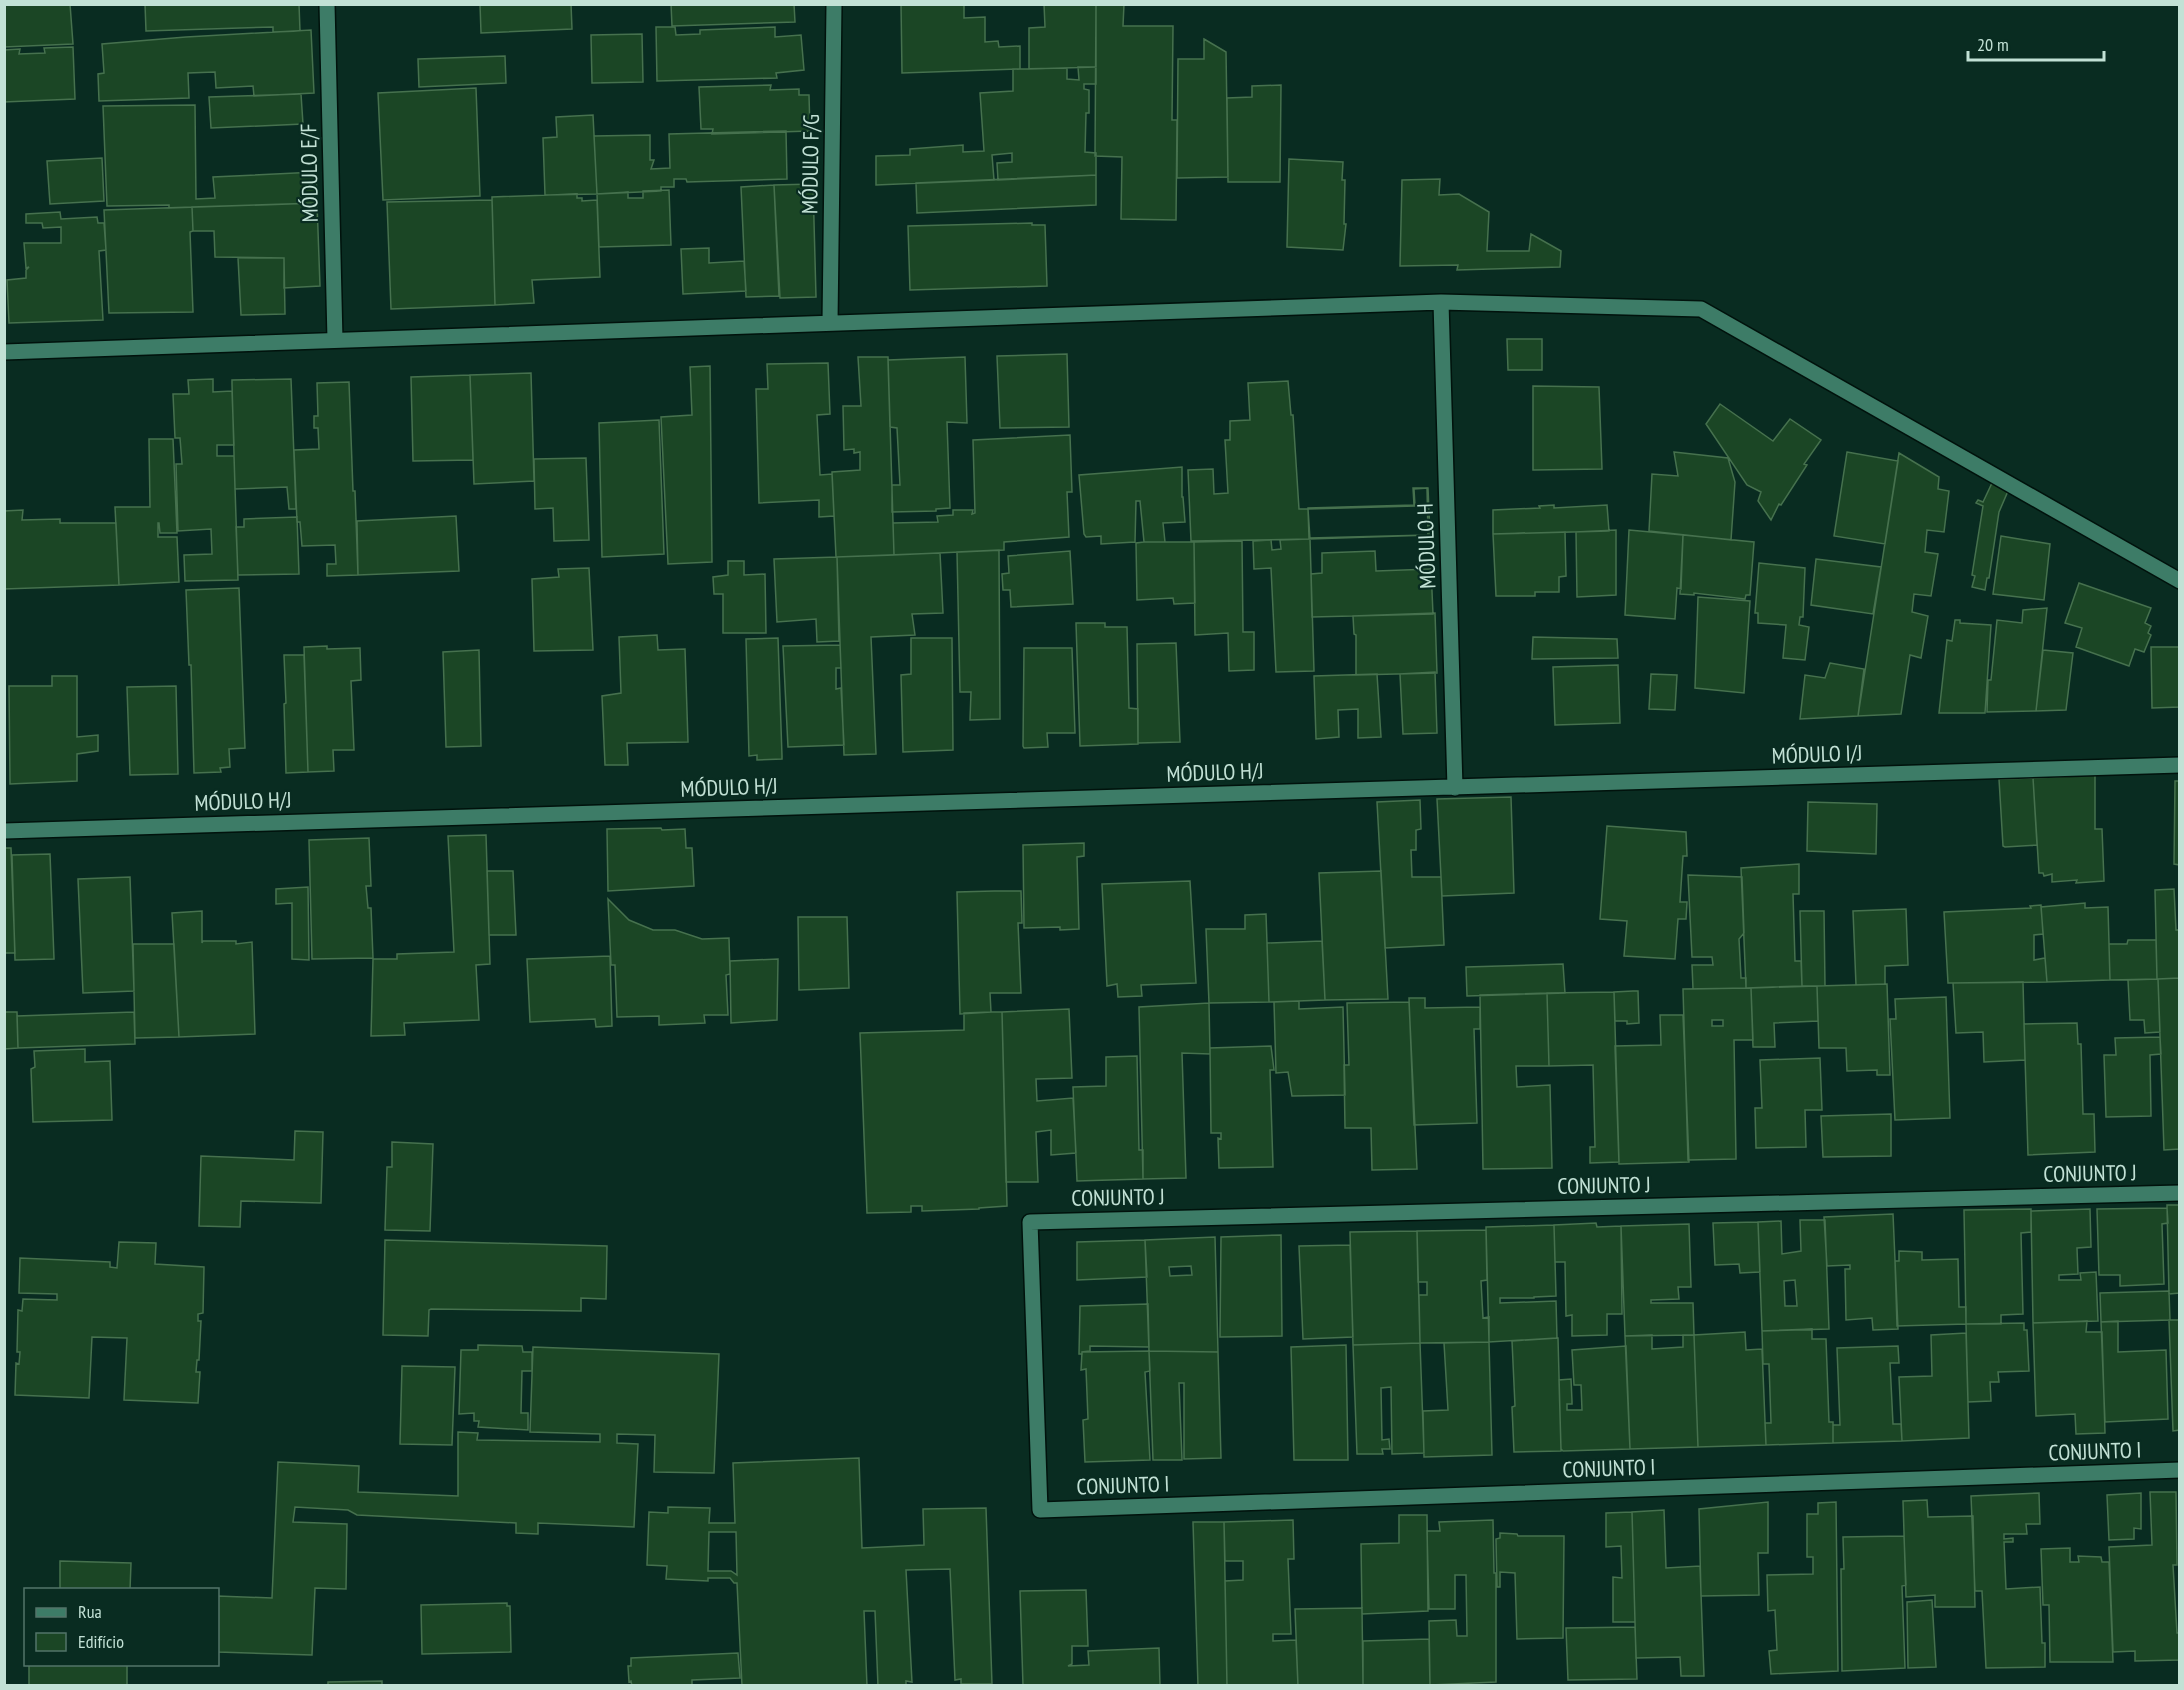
<svg xmlns="http://www.w3.org/2000/svg" width="2184" height="1690" font-family="'PT Sans Narrow',sans-serif">
<style>
.building{fill:#1b4625;stroke:#46714e;stroke-width:1.5;fill-rule:evenodd}
.lines{fill:none;stroke-linecap:round;stroke-linejoin:round}
.street-casing{stroke:#01120c;stroke-width:18}
.street{stroke:#3d7c67;stroke-width:15}
.labels{text-anchor:middle;stroke-width:4.5;stroke-linejoin:round;paint-order:stroke}
.street-label{font-size:22px;fill:#c2e1d5;stroke:#092c21}
</style>
<rect width="100%" height="100%" fill="#092c21"/>
<path class="building" d="M4,4H70L73,44L4,47Z
M145,4H299L300,31L273,32V27L146,31Z
M480,4H571L572,29L481,33Z
M671,4H794L795,22L672,26Z
M901,4H964V18L985,17V42L998,41L999,47L1020,46V69L902,73Z
M1044,4H1096V67L1029,69V28L1045,27Z
M1096,4H1124L1123,26H1173L1172,120H1177L1176,220L1121,219L1122,157L1095,156Z
M656,27H675L676,35L700,34V30L775,27V37L801,35L804,70L776,73L777,78L657,81Z
M311,30L314,93L254,96L253,86L216,88L215,72L188,73L189,98L99,101L98,74L104,73L102,44L186,37Z
M642,34L643,82L592,83L591,35Z
M1204,39L1226,52L1228,177L1177,178L1178,59H1204Z
M73,47L75,99L4,102V50L20,49L19,54L45,53L44,48Z
M505,56L506,83L419,87L418,59Z
M1078,67H1096V84H1084V89L1089,90V113H1086L1085,152L1096,153V175L998,180L997,163L1012,162V153L992,155L994,180L876,185V156L910,155V149L963,145V152L984,151L980,93L1013,91V69L1067,68V79L1079,80Z
M771,85L770,90L799,89V95H809L810,131L712,134L713,129H701L699,87Z
M1281,85L1280,182H1228L1227,98L1252,97V86Z
M476,88L480,196L383,200L378,93Z
M301,94L303,124L211,128L209,97Z
M195,105L196,199L215,198L213,177L316,172L317,203L169,208V205L107,206L103,106Z
M593,115L597,194L545,195L543,138L557,137L556,117Z
M786,131L787,179L687,182L686,179H674V187H661V191L597,194L594,136L650,135V160H654L651,169L670,168L669,134Z
M102,158L104,201L50,204L47,161Z
M1289,159L1343,162L1342,180H1345L1344,224H1346L1343,250L1287,247Z
M1096,175V205L917,213L916,183Z
M1440,179L1439,195L1459,194L1489,212L1487,251H1529L1531,234L1561,251L1560,267L1457,270L1458,265L1400,266L1402,180Z
M813,184L816,297L780,298L774,185Z
M774,185L779,296L746,297L741,187Z
M669,190L671,245L599,247L597,194L628,192V198H643V191Z
M577,194V198H582V201L597,200L600,277L532,280L534,303L495,305L492,197Z
M492,200L495,305L391,309L387,202Z
M317,203L320,286L284,288V258L215,257L214,231H193L192,207Z
M192,207L193,231L190,232L193,312L109,313L104,210Z
M60,212L61,219L97,217L98,223H104L106,250L99,251L103,320L9,323L7,280L26,278V270L29,267L26,268L24,243H61V227L43,228L42,223H26V214Z
M1032,223V225H1045L1047,286L910,290L908,226Z
M709,248V263L744,261L746,291L683,294L681,249Z
M238,258H284L285,314L241,315Z
M1507,339H1542V370H1508Z
M1067,354L1069,427L1000,428L997,356Z
M858,357H888L894,555L836,557L832,472L860,470V452L854,453V449L844,450L843,406H861Z
M965,357L967,423L947,422L950,508L936,509V511L892,512V485H900L897,428L890,427L888,360Z
M828,363L830,414L817,415L820,475L832,474L834,516L819,517V500L759,503L756,389H768L767,364Z
M710,366L712,562L668,564L661,417L692,415L690,367Z
M531,373L534,481L474,484L470,375Z
M470,375L473,460L413,461L411,377Z
M213,379V392L232,391L234,445H217V456H234L238,580L185,581L184,555L212,554L211,529L178,531L176,464H182L180,438H175L173,394H189L188,380Z
M291,379L296,509H289L287,487L235,489L232,384V380Z
M1288,381L1291,415H1293L1299,509H1308L1310,539L1191,541L1188,470L1213,469L1214,494L1228,493L1225,440H1230V421L1250,420L1248,383Z
M349,382L353,491H355L358,575L327,576V564H336L335,545L302,546L300,522H297L294,450L319,449L318,428H314V416H318L317,383Z
M1533,386L1599,387L1602,469L1533,470Z
M1720,404L1773,441L1790,419L1821,440L1804,464L1807,465L1781,505L1779,504L1771,520L1758,501L1761,492L1747,485L1706,424Z
M659,420L664,554L602,557L599,423Z
M1070,435L1072,492H1067L1069,537L1004,542V550L894,555L893,523L938,522L937,516L953,515V510H973L972,514L975,513L973,440Z
M149,439H173L177,533H160L159,523H158V537H177L179,582L119,585L115,507H150Z
M1674,452L1728,458L1735,482L1731,540L1649,531L1652,474L1678,476Z
M1847,452L1898,461L1885,544L1834,536Z
M1899,453L1939,477L1938,489L1949,491L1944,532L1927,530L1925,552L1938,554L1931,596L1914,594L1912,612L1928,616L1921,658L1910,655L1901,714L1858,716Z
M586,458L589,540L554,541L553,508L535,509L534,459Z
M1182,467V497H1183L1185,522L1163,523L1165,542H1144L1140,501H1136L1135,542L1101,544V536L1086,537L1084,534L1079,475Z
M1992,483L2008,491L1999,512L1989,578H1987L1985,590L1972,587L1975,576L1972,575L1983,506L1976,503L1978,500L1983,502Z
M1413,488H1427L1428,535L1309,538L1308,508L1414,505Z
M1428,488L1430,535L1310,539L1308,509L1415,506L1414,489Z
M1554,505V508L1607,505L1609,531L1493,534V510L1540,508L1539,506Z
M23,510L22,520L60,519V523H116L119,585L4,589V511Z
M456,516L459,571L358,575L357,521Z
M297,517L299,574L238,575L236,527H244V519Z
M1616,530V595L1577,597L1576,532Z
M1629,530L1683,535L1681,589L1677,588L1675,619L1625,615Z
M1565,532L1566,576L1559,577V592H1535V596H1496L1493,534Z
M1683,535L1754,542L1750,595H1746L1745,599L1694,593V595L1680,594Z
M2001,536L2050,544L2044,600L1993,594Z
M1310,539L1314,671L1276,672L1271,568L1254,569L1253,541L1271,540L1272,550L1281,549L1280,540Z
M1242,541L1243,632H1254V670L1229,671L1228,633L1195,635L1194,542Z
M1144,542H1194L1195,603L1174,604L1173,598L1137,600L1136,543Z
M999,550L1000,719L970,720L971,692H960L957,552Z
M1070,551L1073,604L1011,607L1010,590H1003L1002,574L1009,573L1008,556Z
M1375,551L1376,571L1431,569L1433,614L1312,617L1311,574L1322,573V553Z
M940,553L943,613L912,614L915,635L871,637L876,754L844,755L837,557Z
M837,557L839,641L817,642L816,619L777,622L774,559Z
M1816,559L1881,567L1873,614L1811,605Z
M728,561H744V575L765,574L766,633H723V594H714L713,577L728,575Z
M1759,563L1805,568L1803,617H1800L1799,625L1809,627L1805,660L1783,658L1786,625L1758,623V613H1755Z
M589,568L593,650L534,651L532,579L559,577L558,569Z
M2079,583L2151,608L2145,623L2151,626L2148,633L2151,635L2144,652L2135,649L2129,666L2076,647L2082,628L2065,623Z
M239,588L245,748L229,749L230,767L220,768L221,772L194,773L191,665H189L186,590Z
M1698,597L1750,601L1744,693L1695,688Z
M2047,608L2036,711L1987,712L1988,680H1991L1997,620L2022,623L2023,610Z
M1435,613L1437,673L1356,675V635L1354,634L1353,616Z
M1955,620H1960V623L1991,625L1985,713H1939L1947,640L1952,641Z
M1076,623H1105V627H1127L1129,708L1138,709V744L1080,746Z
M657,635L658,650L685,649L688,742L627,743L628,765H605L602,696L621,693L619,637Z
M1533,637L1617,639L1618,658L1532,659Z
M778,638L782,756V759L757,760V755L749,756L746,639Z
M911,638H952L953,750L903,752L901,675L911,674Z
M1176,643L1180,742L1138,743L1137,644Z
M840,645L841,668H836V689L841,688L844,745L788,747L783,646Z
M327,646V649L360,648L361,680L351,681L354,750H333L334,771L308,772L304,647Z
M2151,647H2180V707L2152,708Z
M1024,648H1072L1075,733H1047L1048,747L1024,748L1023,746Z
M479,650L481,746L446,747L443,652Z
M2043,650L2073,653L2066,710L2036,711Z
M284,655H304L308,772L286,773L284,704L286,703Z
M1830,663L1864,669L1858,716L1800,719L1805,675L1825,678Z
M1618,665L1620,723L1555,725L1553,667Z
M1435,672L1437,733L1403,734L1400,674Z
M1377,674L1381,737L1358,738V709L1338,710L1339,737L1316,739L1314,676Z
M1651,674L1677,675L1675,710L1649,709Z
M52,676H77V737L98,735V751L77,754V781L10,784L9,686H52Z
M176,686L178,774L130,775L127,687Z
M2095,775V829H2102L2104,881L2076,883L2077,880L2052,882V874L2044,876L2043,873H2039L2033,778Z
M2033,778L2037,845L2005,847L2003,846L1999,779Z
M2175,781H2180V865L2174,864Z
M1511,797L1514,893L1442,896L1437,799Z
M1420,800L1421,829L1416,830V850H1411L1412,877H1441L1444,945L1385,948L1377,802Z
M1808,802L1877,804L1876,854L1807,851Z
M1607,826L1686,832L1687,856H1683L1680,902H1687L1686,919H1678L1675,959L1624,956L1627,921L1600,919Z
M661,828L662,830L685,829L686,848H692L694,886L608,891L607,829Z
M486,835L490,964L476,965L479,1020L404,1023L405,1035L371,1036L373,959H397V954L454,952L448,836Z
M369,838L371,886H366L368,908H371L373,958L312,959L309,840Z
M1084,843V856L1077,857L1079,929L1060,930V927L1024,928L1023,845Z
M4,848H11L15,953H4Z
M50,854L54,959L15,960L12,855Z
M1799,864V894H1793L1795,961H1801L1802,986L1746,988L1741,868Z
M487,871H513L516,935H489Z
M1381,871L1388,999L1325,1000L1319,873Z
M1688,875L1742,877L1744,933L1739,939L1741,978H1746V988L1693,989L1692,965H1713L1712,957H1692Z
M130,877L134,991L83,993L78,879Z
M1190,881L1196,983L1141,985L1142,996L1118,997L1117,984L1107,986L1102,884Z
M308,887L309,960L292,959V903L276,904V889Z
M2174,889L2176,930H2180V978L2157,979L2155,890Z
M994,891H1021L1022,923H1018L1021,993H990L991,1012L960,1014L957,892Z
M608,899L629,920L653,930H675L702,939L729,938L730,974L726,975L728,1015H704L705,1023L659,1025V1016L617,1017L615,965H611Z
M2085,903V908L2108,907L2110,980L2047,982L2041,907Z
M2041,905L2043,934L2034,935V960L2045,958L2047,982L1948,983L1944,912L2031,908L2030,906Z
M1906,909L1908,965L1885,966V984L1856,985L1853,911Z
M202,911V943L203,941H236V944L252,942L255,1034L179,1037L172,913Z
M1800,911H1824L1825,986H1802Z
M1266,914L1269,1002L1209,1003L1206,929H1245V915Z
M798,917H847L849,988L799,990Z
M2128,940H2156L2157,979L2110,980L2109,944H2127Z
M1322,941L1325,1000L1269,1002L1267,943Z
M133,944H174L179,1037L135,1038Z
M610,956L612,1026L596,1027L595,1019L530,1022L527,959Z
M778,959L777,1020L731,1023L730,961Z
M1563,964L1565,993L1467,996L1466,967Z
M2180,978V1149L2164,1150L2158,979Z
M2158,979L2160,1032L2145,1033L2144,1020H2130L2128,980Z
M2023,982L2025,1060L1984,1062L1983,1032L1956,1033L1953,983Z
M1887,984L1890,1075H1877V1070L1847,1071L1846,1048H1819L1817,986Z
M1817,986L1818,1021L1774,1023L1775,1047H1753L1751,988Z
M1751,988L1753,1040H1734L1736,1159L1688,1160L1683,989ZM1712,1020H1723V1026H1712Z
M1633,991H1638L1639,1023L1627,1024V1021H1615L1614,992Z
M1614,992L1619,1162L1590,1163V1147H1595L1593,1065L1549,1066L1547,993Z
M1547,993L1549,1066H1516L1517,1087L1550,1085L1552,1168L1483,1169L1480,995Z
M1946,997L1950,1118L1895,1120L1890,1019H1896L1895,999Z
M1409,998H1425V1008L1480,1007V1029H1474L1477,1123L1414,1125Z
M1299,1001V1009L1343,1007L1345,1095L1292,1096L1288,1072L1276,1073L1274,1002Z
M1409,1002L1417,1169L1372,1170L1371,1128H1345L1344,1065H1349L1347,1003Z
M1209,1003L1210,1054L1182,1053L1186,1178L1143,1179L1139,1007Z
M1069,1009L1072,1078L1036,1079L1037,1101L1073,1098L1076,1153L1051,1155V1130L1036,1132L1038,1182H1006L1002,1012Z
M4,1012H17L18,1048L4,1049Z
M134,1012L135,1044L18,1048L17,1016Z
M991,1012H1002L1007,1206L979,1208V1209L922,1211V1206H911V1212L867,1213L860,1033L964,1030V1013Z
M1660,1015H1683L1689,1162L1619,1164L1615,1046L1661,1045Z
M2077,1023L2078,1044H2081L2083,1114H2094L2095,1152L2028,1155L2024,1024Z
M2160,1037L2161,1054L2150,1055L2151,1116L2106,1117L2104,1055H2116L2115,1038Z
M1271,1046L1274,1070H1270L1273,1167L1219,1168L1218,1138L1221,1139V1133H1211L1210,1048Z
M85,1049V1062L110,1061L112,1120L33,1122L31,1069L35,1067L34,1051Z
M1137,1056L1139,1150H1143V1179L1077,1181L1073,1087L1106,1086V1057Z
M1820,1058L1822,1110H1805L1806,1147L1756,1148L1755,1108H1762L1760,1060Z
M1891,1114V1156L1823,1157L1821,1116Z
M295,1131L323,1132L321,1203L241,1201L240,1227L199,1226L201,1156L294,1160Z
M392,1142L433,1144L430,1231L385,1230L387,1167H392Z
M2167,1205H2180V1293L2169,1294Z
M2167,1208L2168,1223L2162,1224L2164,1284L2120,1286V1275H2099L2097,1209Z
M2031,1209V1232L2021,1233L2023,1314L2001,1315V1324H1966L1964,1210Z
M2090,1209L2091,1247L2077,1248L2078,1274L2059,1275V1280H2081L2080,1273L2096,1272L2098,1321L2033,1323L2031,1211Z
M1893,1214L1898,1329L1873,1330L1872,1318L1846,1320L1845,1269H1850V1265L1827,1266L1824,1217Z
M1800,1220H1825L1829,1329L1762,1331L1758,1222L1781,1221L1782,1254L1801,1251ZM1795,1280L1797,1306H1785L1784,1281Z
M1758,1222L1760,1272L1740,1273L1739,1264L1715,1265L1713,1223Z
M1596,1223L1597,1227L1621,1226L1622,1314H1607V1335L1572,1336V1315L1566,1316L1565,1262H1555L1554,1225Z
M1689,1224L1691,1287H1678L1679,1299L1651,1300V1303H1693L1694,1335L1625,1336L1621,1226Z
M1554,1225L1556,1296L1534,1297V1298H1500V1303L1556,1301L1557,1338L1489,1342L1486,1227Z
M1486,1230L1487,1280L1481,1281L1483,1318L1489,1317V1342L1420,1343L1419,1295H1427V1282H1418L1417,1231Z
M1417,1231L1420,1343L1353,1345L1350,1232Z
M1281,1235L1282,1336L1220,1337L1221,1237Z
M1215,1237L1218,1352L1149,1351L1145,1240ZM1191,1266L1192,1275L1170,1276L1169,1267Z
M385,1240L607,1246L606,1299L581,1298V1311L431,1309L429,1310L428,1336L383,1335Z
M1145,1240L1147,1277L1077,1280V1242Z
M119,1242L156,1243L155,1264L204,1267L203,1313L198,1314V1321H201L199,1360H197L196,1372H200L198,1403L124,1400L127,1338L92,1337L89,1398L15,1395L16,1363L19,1364L20,1352H17L18,1310L22,1311L23,1299L57,1300V1294L19,1293L20,1258L110,1262V1267L117,1268Z
M1350,1245L1353,1337L1303,1339L1299,1246Z
M1899,1251L1922,1252V1260L1958,1259L1959,1307H1966V1324L1897,1326L1895,1261H1899Z
M2169,1291L2170,1320L2101,1322L2100,1293Z
M1148,1304L1149,1347L1090,1346V1351L1082,1352V1354H1079L1080,1306Z
M2169,1320H2180V1430L2173,1431Z
M2087,1321L2086,1332H2102L2105,1433L2076,1434L2075,1414L2036,1416L2033,1323Z
M2118,1321V1352L2166,1350L2168,1419L2105,1422L2101,1322Z
M2024,1323V1330H2027L2029,1371L1998,1372L1999,1382H1990L1991,1401L1968,1402L1966,1324Z
M1812,1329V1339H1826L1829,1422H1833V1443L1766,1445L1765,1423H1771L1769,1364H1763L1762,1331Z
M1745,1332L1746,1350L1762,1349L1766,1445L1698,1447L1694,1335Z
M1966,1333L1969,1438L1902,1441L1899,1377L1932,1376L1931,1335Z
M1652,1335V1349L1683,1347V1335H1694L1698,1447L1630,1449L1625,1336Z
M1558,1338L1561,1451L1514,1452L1512,1407L1515,1406L1512,1341Z
M1489,1342L1492,1455L1424,1457L1423,1411L1448,1410L1444,1343Z
M1420,1343L1424,1453L1392,1454L1391,1387L1381,1388L1382,1440L1389,1439L1390,1449H1382L1383,1454H1357L1353,1345Z
M478,1345L522,1346L523,1352H532V1371H522L521,1413H528V1430L478,1427L479,1421H474V1413L459,1414L461,1350H478Z
M1346,1345L1348,1460H1294L1291,1347Z
M1626,1346L1630,1449L1563,1451L1561,1449L1559,1380L1571,1379L1572,1401V1404H1567V1410H1582L1581,1385H1574L1572,1350Z
M1898,1346L1899,1363H1890L1893,1424H1901L1902,1441L1833,1443V1425H1840L1837,1348Z
M533,1347L719,1354L714,1473L654,1472L655,1435L617,1434V1443L638,1444L634,1527L538,1523V1534L516,1533V1523L357,1515L348,1510L295,1507L293,1522L347,1524L346,1589L315,1588L312,1655L218,1652V1596L272,1598L278,1462L359,1466L358,1492L458,1496V1432L478,1433L477,1440L600,1442V1434L530,1432Z
M1149,1351L1150,1371L1145,1372L1150,1460L1085,1462L1083,1420L1088,1419L1086,1369L1081,1370L1082,1352Z
M1149,1351L1218,1352L1221,1458L1184,1459V1383H1179L1182,1460H1153Z
M402,1366L455,1367L452,1445L400,1444Z
M859,1458L862,1548L924,1545L923,1509L986,1508L992,1684H961V1679L955,1680L950,1569L906,1570L912,1682L906,1681V1686H878L875,1611H864L867,1686H742L737,1583H734L730,1578H708V1581L666,1579L667,1566L647,1565L649,1512L668,1513V1507L710,1508L709,1523H735L733,1463ZM709,1532H736L737,1575L731,1571H708Z
M2150,1492H2176L2177,1565H2173L2177,1633H2179L2180,1660L2135,1661V1651L2113,1652L2109,1547L2152,1545Z
M2039,1493L2040,1524H2026L2027,1534H2004V1539L2013,1538V1542H2004L2006,1589L2040,1587L2042,1643H2045V1667L1986,1668L1982,1591H1975L1971,1496Z
M2141,1493V1529L2134,1528V1539L2109,1540L2107,1495Z
M1927,1500L1928,1517L1973,1516L1975,1607H1935V1595L1906,1597L1903,1501Z
M1768,1502V1553H1758L1759,1595L1701,1596L1699,1509Z
M1836,1502L1838,1671L1771,1674L1769,1651L1777,1650L1775,1610L1768,1611L1767,1575L1813,1574V1557H1807V1514H1818V1503Z
M1664,1510L1666,1568L1700,1566L1704,1676H1681L1680,1657L1636,1658L1632,1512Z
M1632,1512L1635,1622H1613V1577L1622,1578L1621,1546L1606,1547V1513Z
M1399,1515H1427L1428,1611L1362,1614L1361,1544L1399,1543Z
M1293,1520L1294,1559H1288L1291,1634H1273V1641L1296,1640L1298,1686H1227L1225,1581L1243,1580V1561H1225L1224,1522Z
M1493,1520L1494,1573H1496V1682L1430,1685L1429,1621L1456,1620L1457,1636H1467L1466,1575H1455V1609H1429L1427,1531H1440L1439,1522Z
M1193,1522H1224L1227,1686H1198Z
M1500,1533L1517,1534L1518,1536H1564L1563,1638L1517,1639L1515,1573L1500,1572V1587H1497L1496,1539L1500,1538Z
M1904,1536L1906,1585L1902,1586L1905,1668L1842,1671L1841,1569H1844L1843,1537Z
M2070,1548V1562H2079L2078,1556L2101,1557L2102,1562H2109L2113,1662H2050L2049,1605H2043L2041,1549Z
M60,1561L131,1563L130,1590H60Z
M1086,1590L1088,1646H1072V1664L1068,1666L1089,1665L1088,1651L1159,1648L1160,1686H1023L1020,1591Z
M1932,1600L1936,1667L1908,1668L1907,1602Z
M507,1603V1606H510L511,1652L422,1654L421,1605Z
M1362,1608L1363,1686H1298L1295,1609Z
M1635,1627L1637,1679L1568,1680L1566,1628Z
M1429,1639L1430,1686H1363V1641Z
M738,1653L740,1678L692,1680V1686H632L631,1681L629,1682L628,1666H631V1658Z
M29,1664H127V1686H29Z
M382,1681V1686H328V1682Z"/>
<g class="lines">
<g class="street-casing">
<path id="street" d="M327,4L335,340
M1441,302L1455,788
M830,323L834,4
M4,352L1441,302L1701,309L2180,581
M4,831L2180,765
M2180,1193L1030,1222L1040,1510L2180,1470"/>
</g>
<use href="#street" class="street"/>
</g>
<g class="labels">
<g class="street-label">
<text transform="translate(810 164) rotate(-89)" y="8">MÓDULO F/G</text>
<text transform="translate(309 173) rotate(-91)" y="8">MÓDULO E/F</text>
<text transform="translate(1426 546) rotate(-92)" y="8">MÓDULO H</text>
<text transform="translate(1817 754) rotate(-2)" y="8">MÓDULO I/J</text>
<text transform="translate(1215 772) rotate(-2)" y="8">MÓDULO H/J</text>
<text transform="translate(729 787) rotate(-2)" y="8">MÓDULO H/J</text>
<text transform="translate(243 801) rotate(-2)" y="8">MÓDULO H/J</text>
<text transform="translate(2090 1173) rotate(-1)" y="8">CONJUNTO J</text>
<text transform="translate(1604 1185) rotate(-1)" y="8">CONJUNTO J</text>
<text transform="translate(1118 1197) rotate(-1)" y="8">CONJUNTO J</text>
<text transform="translate(2095 1451) rotate(-2)" y="8">CONJUNTO I</text>
<text transform="translate(1609 1468) rotate(-2)" y="8">CONJUNTO I</text>
<text transform="translate(1123 1485) rotate(-2)" y="8">CONJUNTO I</text>
</g>
</g>
<rect width="2184" height="1690" fill="none" stroke="#c2e1d5" stroke-width="12"/>
<rect x="24" y="1588" width="195" height="78" fill="#092c21" stroke="#537469" stroke-width="1.5"/>
<rect x="36" y="1608" width="30" height="9" fill="#3d7c67" stroke="#537469" stroke-width="1.5"/>
<text x="78" y="1618" font-size="18" fill="#c2e1d5">Rua</text>
<rect x="36" y="1633" width="30" height="18" fill="#1b4625" stroke="#537469" stroke-width="1.5"/>
<text x="78" y="1648" font-size="18" fill="#c2e1d5">Edifício</text>
<path d="M1968 51v9h136v-9" fill="none" stroke="#c2e1d5" stroke-width="3"/>
<text x="1977" y="51" font-size="18" fill="#c2e1d5" stroke="#092c21" stroke-width="4.5" paint-order="stroke">20 m</text>
</svg>
